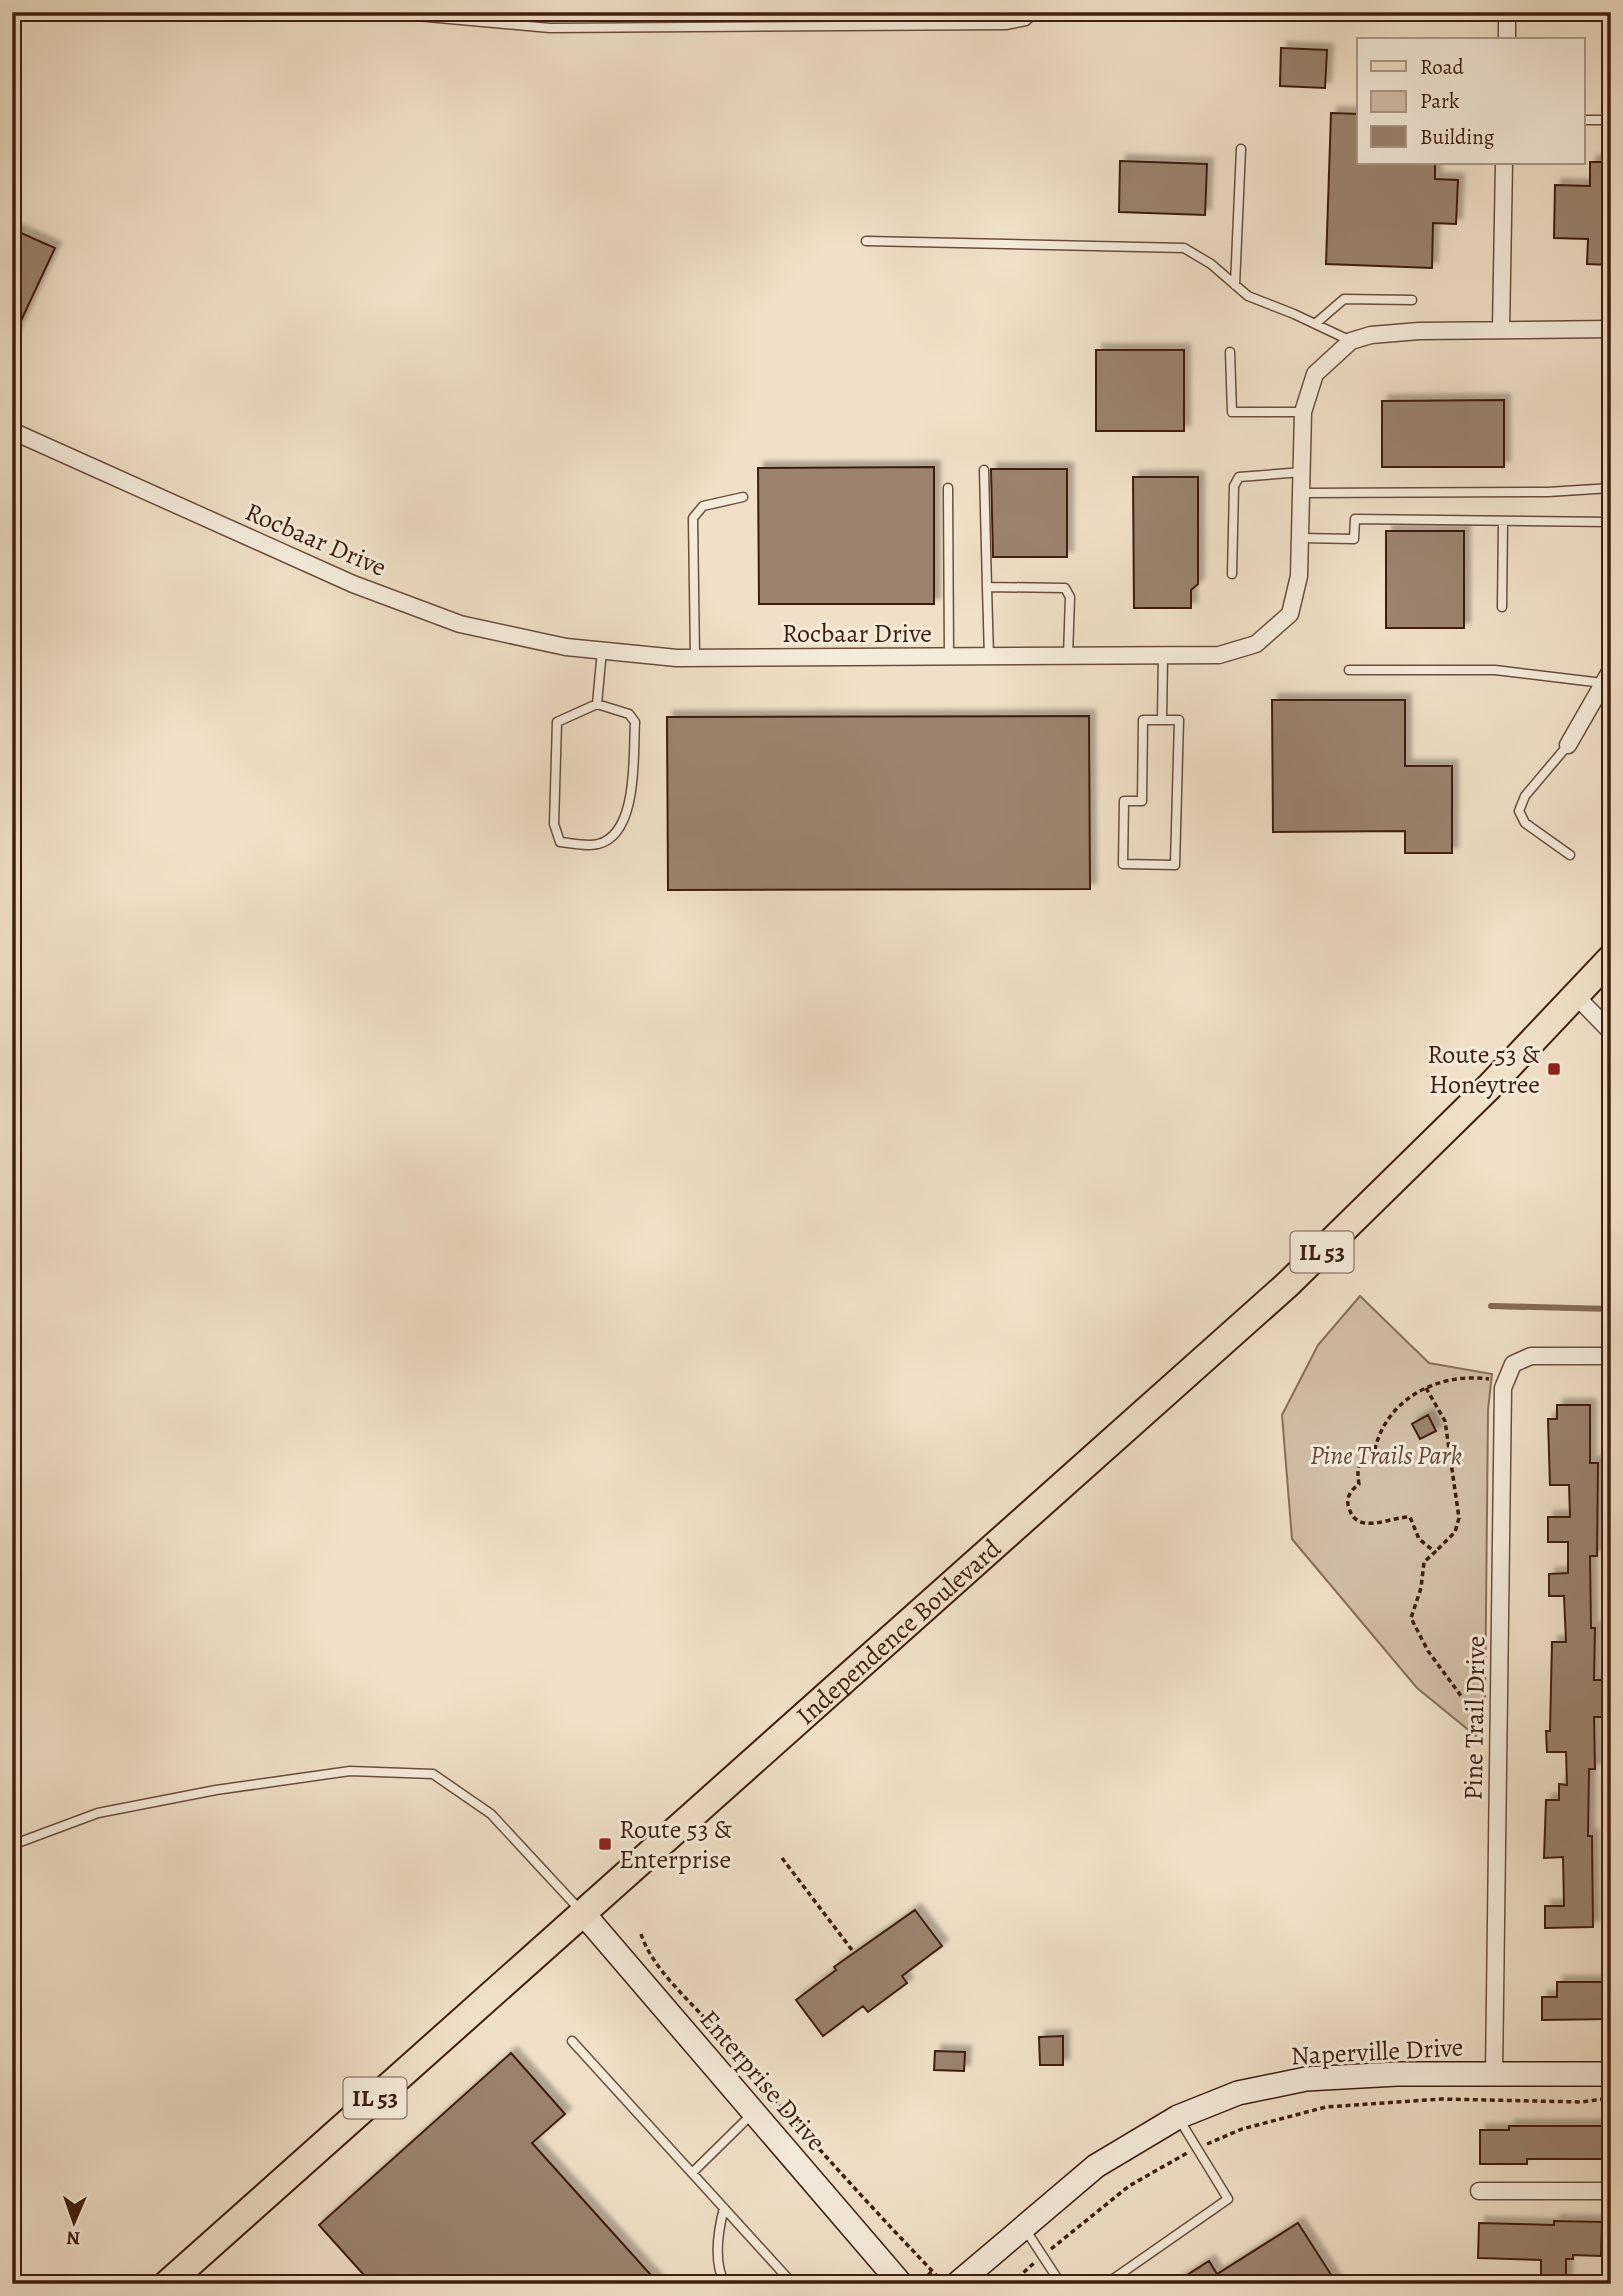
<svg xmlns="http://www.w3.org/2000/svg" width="1623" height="2296" font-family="Alegreya,serif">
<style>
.green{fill:#d2bfa8;stroke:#886e5b;stroke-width:2}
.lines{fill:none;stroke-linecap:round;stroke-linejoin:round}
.stream{stroke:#856b57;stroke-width:6}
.building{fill:#9b836e;stroke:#3f1e0e;stroke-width:2;filter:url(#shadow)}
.lane-casing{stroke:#6b4e3c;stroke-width:11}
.street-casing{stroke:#6b4e3c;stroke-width:19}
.secondary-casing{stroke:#3f1e0e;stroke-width:26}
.primary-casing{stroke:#3f1e0e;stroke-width:30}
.path{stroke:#3f1e0e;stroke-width:3.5;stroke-dasharray:5 3.5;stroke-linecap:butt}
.lane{stroke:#f5ebdb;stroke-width:8}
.street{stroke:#f5ebdb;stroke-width:16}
.secondary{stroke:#f5ebdb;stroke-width:23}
.primary{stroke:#f0e0c7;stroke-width:26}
.poi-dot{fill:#8f2418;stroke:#f5ebdb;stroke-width:2.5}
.labels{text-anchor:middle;stroke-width:6;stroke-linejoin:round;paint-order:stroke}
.shield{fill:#f5ebdb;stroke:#765c4c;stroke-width:2}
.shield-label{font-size:24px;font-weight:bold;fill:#3f1e0e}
.street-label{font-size:26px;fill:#3f1e0e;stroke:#f5ebdb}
.poi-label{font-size:26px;fill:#3f1e0e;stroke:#f5ebdb;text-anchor:end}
.park-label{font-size:26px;font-style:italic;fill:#644634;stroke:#f5ebdb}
</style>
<defs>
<filter id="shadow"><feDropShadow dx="6" dy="-6" stdDeviation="2" flood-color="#0004"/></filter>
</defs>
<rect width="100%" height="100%" fill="#f0e0c7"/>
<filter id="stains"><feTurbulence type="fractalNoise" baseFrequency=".00286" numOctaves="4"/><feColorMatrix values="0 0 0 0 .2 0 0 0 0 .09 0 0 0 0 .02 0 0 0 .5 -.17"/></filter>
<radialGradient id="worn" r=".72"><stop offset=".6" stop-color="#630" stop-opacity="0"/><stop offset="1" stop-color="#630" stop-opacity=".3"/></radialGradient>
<path class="green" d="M1360,1296L1429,1363L1492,1374L1488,1410L1485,1711L1476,1736L1417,1688L1292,1539L1282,1415L1318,1345Z"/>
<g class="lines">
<path class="stream" d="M1491,1306L1611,1309"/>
</g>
<path class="building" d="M1281,48L1327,50L1325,88L1280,86Z
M1331,113L1359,114V163H1435V179L1458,180L1456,224L1433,223L1432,268L1326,264Z
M1120,161L1207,164L1205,215L1119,212Z
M1590,162H1611V265L1587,264L1588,239L1554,238L1555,185L1590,186Z
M12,229L55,248L12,340Z
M1096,350H1184V431H1096Z
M1504,400V467H1382V401Z
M934,467V604H759L758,468Z
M991,469H1067V557H993Z
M1133,477H1198V584L1191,590V608H1134Z
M1386,531H1464V628H1386Z
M1272,700H1405V766H1452V853H1405V831L1273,832Z
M1089,716L1090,889L668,890L667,717Z
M1557,1405H1590V1463H1598L1597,1556H1590L1591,1628H1595L1594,1680H1608L1609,1717H1594L1595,1769H1589L1588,1836H1592L1593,1927L1545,1928V1906H1564L1563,1857L1544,1858L1546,1800H1559V1784L1567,1785L1566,1752H1547L1546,1731H1550L1552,1642H1566L1564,1596H1549V1574L1568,1573V1542H1548V1517H1570L1569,1485H1550L1548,1419H1557Z
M1428,1415L1436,1431L1420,1439L1412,1424Z
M915,1910L942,1946L902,1976L907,1983L868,2012L863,2006L823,2036L796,2000L836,1970L834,1967Z
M1557,1982H1611V2019L1542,2020V1997H1557Z
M1063,2036V2065H1040L1039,2037Z
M935,2051L965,2052L964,2071L934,2070Z
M511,2053L565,2114L532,2143L659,2284H372L319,2225Z
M1509,2126H1603V2159H1527V2164H1480V2130H1509Z
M1554,2221L1602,2222L1601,2256L1573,2255V2259H1566V2284H1541V2260L1478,2258L1479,2223L1554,2225Z
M1298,2223L1337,2284H1173L1209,2261L1217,2274Z"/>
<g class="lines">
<g class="lane-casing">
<path id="lane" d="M372,12L550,28L1006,25L1026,21L1035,12
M1583,120H1611
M866,241L1184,248L1211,264L1248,296L1294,314L1351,341
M1235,285L1241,149
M1315,324L1344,299L1412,300
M1230,352L1232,412H1303
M984,470L987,587
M948,488L949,657
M1302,493L1548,492L1611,488
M1301,538L1354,539L1355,519L1611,522
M1232,574L1234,486L1239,477L1303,472
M1502,607L1503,521
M989,657L987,587L1065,588L1070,597L1068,656
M695,658L693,518L703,506L743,497
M1349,670H1495L1603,683
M597,704L629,714L635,722C633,753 639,834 598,844C588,847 571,843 560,842L554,824L557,722L597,704L602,650
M1162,720H1143L1142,801H1124L1123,864L1175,865L1179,720H1162L1163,655
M1568,745L1525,796L1519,811L1525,823L1570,855
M12,1845L98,1813L216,1790L350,1771L433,1774L491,1814L580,1910
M572,2041L793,2284
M692,2173L752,2114
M724,2208C718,2231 713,2262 725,2284
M1025,2229L1061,2284
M1106,2284L1228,2199L1179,2119"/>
</g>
<g class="street-casing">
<path id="street" d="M1507,40V12
M1501,329L1504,163
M12,431L353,584L460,624L566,647L677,658L1219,655L1256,644L1290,614L1299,576L1303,412L1315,374L1351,341L1371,335L1419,331L1611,329
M1568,745L1611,670
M1576,996L1611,1032
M1494,2074L1503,1388L1513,1364L1531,1356H1611
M1479,2191H1611"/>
</g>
<g class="secondary-casing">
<path id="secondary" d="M582,1912L901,2284
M957,2284L1096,2166L1178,2117L1238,2093L1306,2079L1397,2074H1611"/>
</g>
<g class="primary-casing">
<g id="primary">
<path id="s1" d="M167,2284L1288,1284L1489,1087L1611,958"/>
</g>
</g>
<path class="path" d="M1426,1388L1445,1421L1459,1518L1455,1532L1435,1552
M1481,1723L1428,1651L1411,1618L1421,1588L1424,1562L1435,1552L1419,1539L1410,1517C1389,1517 1357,1536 1349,1508C1345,1498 1351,1490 1359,1484C1356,1467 1359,1454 1375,1449C1387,1398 1439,1372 1489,1379
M782,1858L852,1950
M641,1934C652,1968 688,1999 712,2026C785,2112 860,2196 938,2277
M1207,2144L1242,2129L1326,2107L1441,2099L1581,2102L1611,2098
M1051,2249L1129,2186L1187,2153
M922,2282L932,2271
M1011,2284L1034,2263"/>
<use href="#lane" class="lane"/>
<use href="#street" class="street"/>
<use href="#secondary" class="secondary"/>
<use href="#primary" class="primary"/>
</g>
<g class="poi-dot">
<rect x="1547" y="1062" width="14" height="14" rx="3.5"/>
<rect x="598" y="1837" width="14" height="14" rx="3.5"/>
</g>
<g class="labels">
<g class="shield">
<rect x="1290.5" y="1231.5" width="63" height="41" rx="5"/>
<rect x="343.5" y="2077.5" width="63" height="41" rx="5"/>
</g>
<g class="shield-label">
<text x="1322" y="1260">IL 53</text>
<text x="375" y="2106">IL 53</text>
</g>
<g class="street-label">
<text transform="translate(316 539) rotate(23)" y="9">Rocbaar Drive</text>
<text x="857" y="642">Rocbaar Drive</text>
<text dy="9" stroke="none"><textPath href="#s1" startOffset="980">Independence Boulevard</textPath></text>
<text transform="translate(1474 1718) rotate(-89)" y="9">Pine Trail Drive</text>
<text transform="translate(1377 2051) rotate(-3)" y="9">Naperville Drive</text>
<text transform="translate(763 2080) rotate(49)" y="9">Enterprise Drive</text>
</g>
<g class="poi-label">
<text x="1540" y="1063">Route 53 &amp;<tspan x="1540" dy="30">Honeytree</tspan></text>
<text x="619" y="1838" text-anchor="start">Route 53 &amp;<tspan x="619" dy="30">Enterprise</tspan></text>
</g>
<g class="park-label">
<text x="1386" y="1464">Pine Trails Park</text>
</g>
</g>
<rect width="1623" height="2296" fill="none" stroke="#f0e0c7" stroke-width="42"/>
<rect x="14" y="14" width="1595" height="2268" fill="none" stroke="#3f1e0e" stroke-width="3.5"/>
<rect x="21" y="21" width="1581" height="2254" fill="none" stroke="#3f1e0e" stroke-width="2"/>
<rect x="1357" y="38" width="228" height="126" fill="#f5ebdb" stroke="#ac9989" stroke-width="2"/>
<rect x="1371" y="61" width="35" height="10" fill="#f0e0c7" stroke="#ac9989" stroke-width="2"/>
<text x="1420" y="74" font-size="21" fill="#3f1e0e">Road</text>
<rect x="1371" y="91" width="35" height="21" fill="#d2bfa8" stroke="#ac9989" stroke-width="2"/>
<text x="1420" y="108" font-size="21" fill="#3f1e0e">Park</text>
<rect x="1371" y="126" width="35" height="21" fill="#9b836e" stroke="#ac9989" stroke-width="2"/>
<text x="1420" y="144" font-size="21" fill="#3f1e0e">Building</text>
<g transform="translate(74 2222) rotate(182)" stroke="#f5ebdb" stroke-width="5" paint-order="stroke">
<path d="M0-5L12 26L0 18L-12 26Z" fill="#3f1e0e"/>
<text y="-10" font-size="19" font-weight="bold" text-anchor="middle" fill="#3f1e0e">N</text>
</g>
<rect width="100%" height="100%" filter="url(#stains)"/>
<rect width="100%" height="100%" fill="url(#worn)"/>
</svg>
